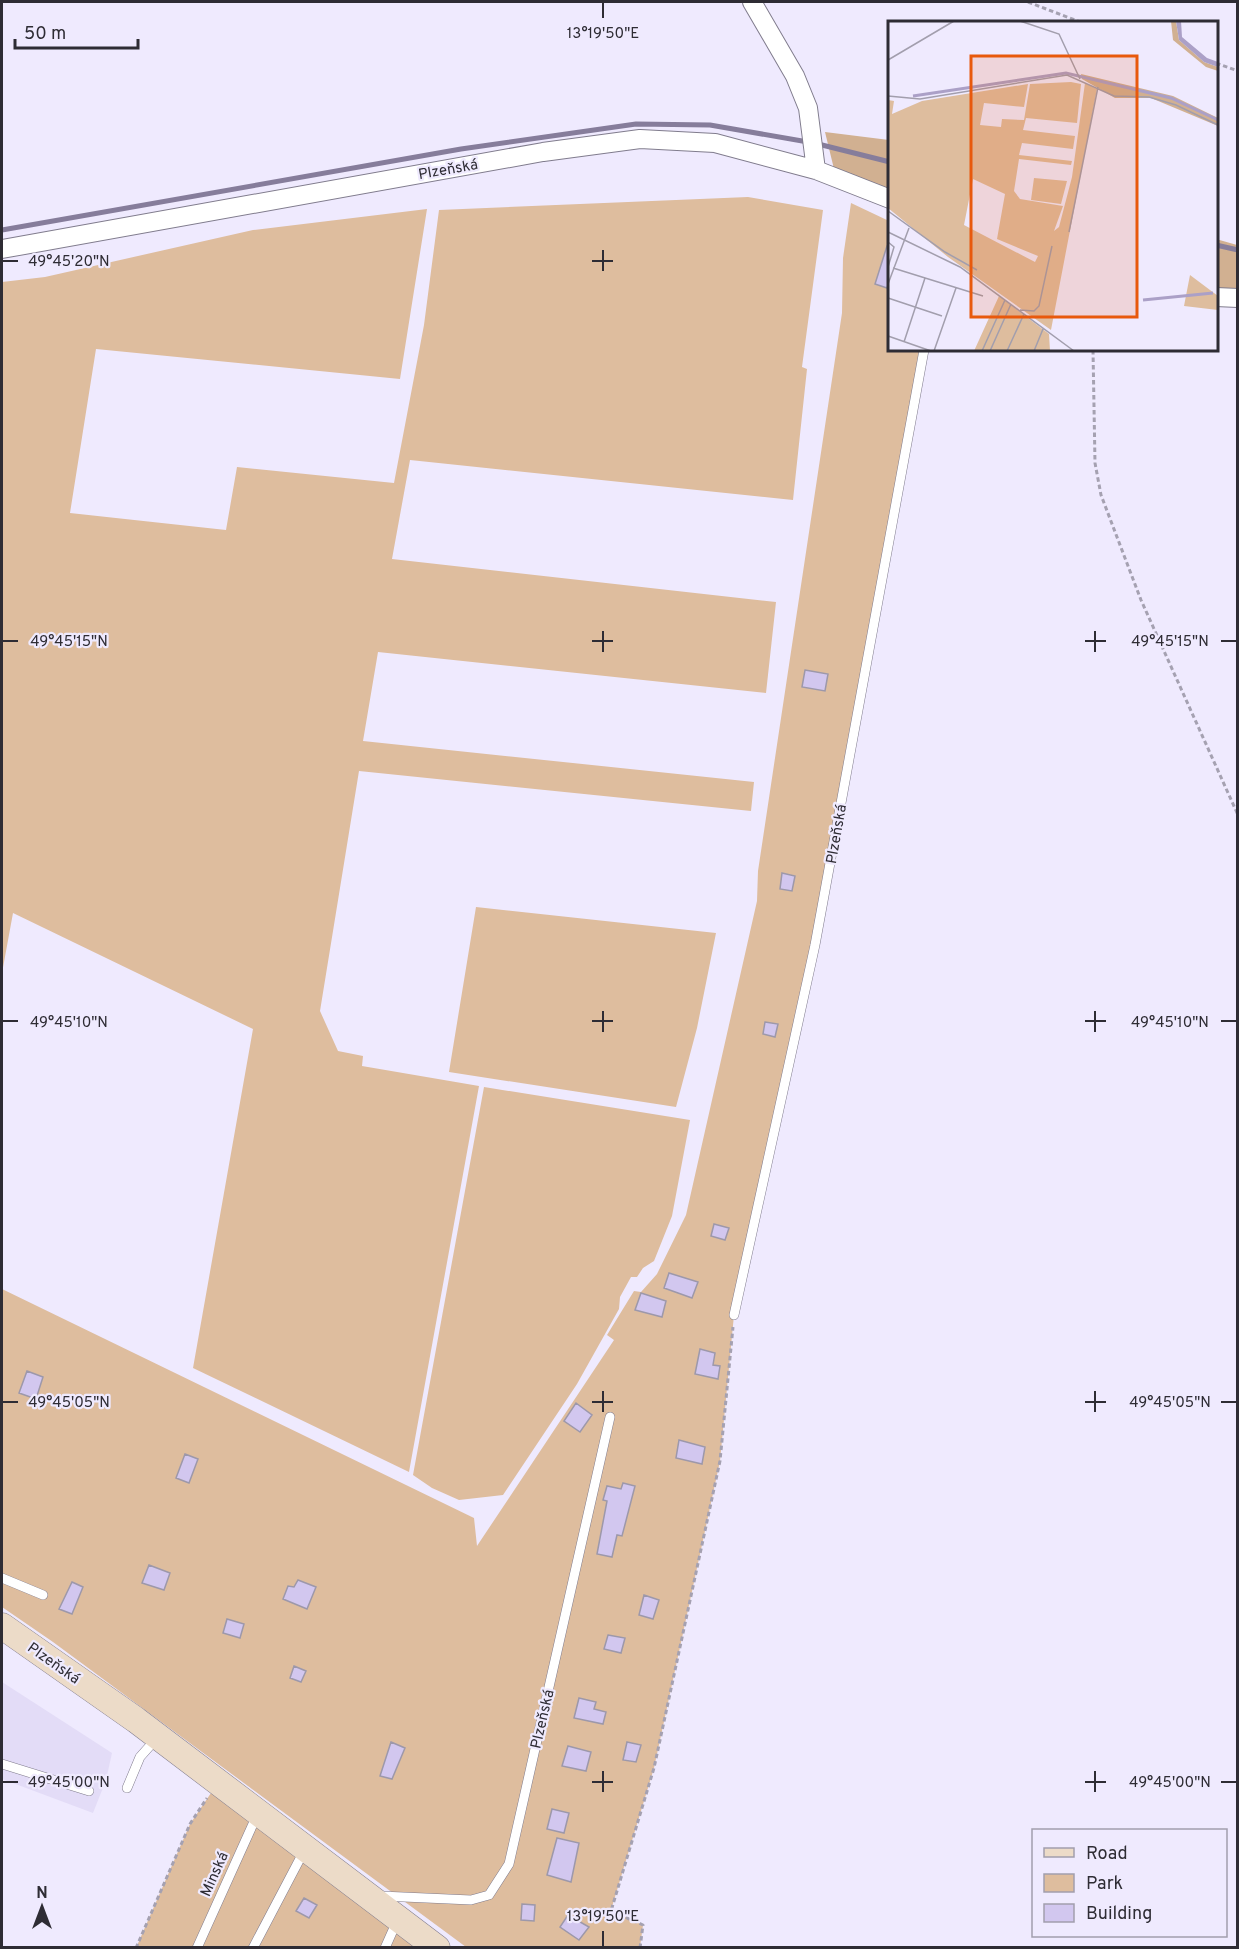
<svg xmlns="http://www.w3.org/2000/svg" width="1239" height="1949" font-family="Overpass,sans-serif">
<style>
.built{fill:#e3dcf7}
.green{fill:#debd9e}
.forest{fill:#d1b091}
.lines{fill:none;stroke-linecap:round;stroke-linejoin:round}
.stream{stroke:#867d9b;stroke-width:5}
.building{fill:#d2c7ef;stroke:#9d98aa;stroke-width:1.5}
.service-casing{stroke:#807c8d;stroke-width:10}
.minor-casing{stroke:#807c8d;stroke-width:20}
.secondary-casing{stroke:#807c8d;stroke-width:27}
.path{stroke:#a5a1b1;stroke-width:3;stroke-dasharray:4.5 3;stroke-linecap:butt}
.service{stroke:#fff;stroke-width:9}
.minor{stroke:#fff;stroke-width:18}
.secondary{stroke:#ecdbc8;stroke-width:26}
.ticks{fill:none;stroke:#2e2c34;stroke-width:2}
.labels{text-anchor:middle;stroke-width:4.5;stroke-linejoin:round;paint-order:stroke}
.street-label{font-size:15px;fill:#2e2c34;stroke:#efeafe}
.inset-river{fill:none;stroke:#aba0c7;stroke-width:3}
.inset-road{fill:none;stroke:#a29ead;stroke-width:1.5}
.view{fill:#e8590c;fill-opacity:0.15;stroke:#e8590c;stroke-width:3}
.inset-edge{fill:none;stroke:#2e2c34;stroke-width:3}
.ticks-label{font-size:15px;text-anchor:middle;fill:#2e2c34;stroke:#efeafe;stroke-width:4.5;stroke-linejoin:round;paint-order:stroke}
</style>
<rect width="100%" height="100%" fill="#efeafe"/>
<path class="built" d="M2,1682L112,1753L106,1780L93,1813L2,1779Z"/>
<path class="green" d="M748,197L823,210L802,367L807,369L793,500L410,460L392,559L776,602L766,693L378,652L363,741L754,782L751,811L359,771L320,1011L338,1051L363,1056L362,1066L479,1086L409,1472L193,1368L253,1029L13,913L2,973V282L45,277L253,230L427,209L400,379L96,349L70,513L226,530L237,467L394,483L424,325L439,210Z
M851,203L889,221L890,350H924L815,945L734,1315L720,1461L654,1768L611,1910L643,1925L640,1947H466L53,1642L2,1607V1289L474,1518L477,1546L614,1340L607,1335L634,1291L641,1292L657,1274L686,1215L757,901L758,871L842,313L843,258Z
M476,907L716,933L697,1028L676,1107L449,1072Z
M484,1087L690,1120L672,1216L654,1261L643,1268L637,1277H631L620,1297L619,1309L577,1384L503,1495L459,1500L432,1488L413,1475Z
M211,1793L417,1948H136L190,1824Z"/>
<path class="forest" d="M825,132L889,140V192L864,179L834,169Z
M1216,239L1237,245V305L1217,307Z"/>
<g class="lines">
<path class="stream" d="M818,144L890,162
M2,230L461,149L636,124L710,125L808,142
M1216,245L1238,250"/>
</g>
<path class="building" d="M887,246H890V279L887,288L875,284Z
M805,670L828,674L825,691L802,687Z
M782,873L795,876L792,891L780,889Z
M765,1022L778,1024L775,1037L763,1034Z
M714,1224L729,1228L725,1240L711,1236Z
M669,1273L698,1282L692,1298L664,1288Z
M641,1293L666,1301L662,1317L635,1310Z
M700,1349L715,1353L713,1365L720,1366L718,1379L695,1374Z
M27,1371L43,1377L36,1399L19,1393Z
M576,1403L592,1415L580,1432L564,1421Z
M679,1440L705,1447L702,1464L676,1458Z
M185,1454L198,1459L189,1483L176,1478Z
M623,1483L635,1486L622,1536L617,1535L612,1557L597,1554L607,1501L603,1500L607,1486L621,1489Z
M149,1565L170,1573L164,1590L142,1583Z
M298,1580L316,1587L307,1609L283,1599L288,1586L294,1587Z
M72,1582L83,1587L72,1614L59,1609Z
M644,1595L659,1600L653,1619L639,1615Z
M227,1619L244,1624L240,1638L223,1633Z
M608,1635L625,1638L621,1653L604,1649Z
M294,1666L306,1671L301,1682L290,1678Z
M579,1698L596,1702L594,1709L606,1712L603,1724L574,1718Z
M391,1742L405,1748L392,1779L380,1776Z
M627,1742L641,1745L636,1762L623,1760Z
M568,1746L591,1752L586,1771L562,1766Z
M552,1809L569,1813L564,1833L547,1829Z
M557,1838L579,1843L571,1882L547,1875Z
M304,1898L317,1905L309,1918L296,1911Z
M522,1904L535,1905L534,1921L521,1920Z
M568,1915L589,1927L579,1940L560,1927Z"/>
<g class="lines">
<g class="service-casing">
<path id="service" d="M734,1315L815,945L924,350
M2,1578L43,1595
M2,1764L89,1791
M127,1788L140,1757L156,1739
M381,1896L471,1900L489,1895L509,1864L610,1417
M197,1948L257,1815
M253,1948L304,1851
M385,1948L397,1921"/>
</g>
<g class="minor-casing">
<path id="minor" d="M752,2L795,76L808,108L816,170
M2,249L543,152L640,139L715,143L816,170L890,199
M1216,297L1238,298"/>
</g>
<g class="secondary-casing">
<path id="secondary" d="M2,1626L136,1720L437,1948"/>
</g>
<path class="path" d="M1028,2L1080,22
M1216,63L1238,71
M1093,350L1095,463L1101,495L1141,600L1238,815
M136,1948L190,1824L207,1798
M640,1948L643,1925L611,1911L654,1768L720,1461L733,1327"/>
<use href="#service" class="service"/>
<use href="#minor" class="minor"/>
<use href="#secondary" class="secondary"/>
</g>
<path class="ticks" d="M603,3V18M603,250V271M3,261H18M592,261H613M603,631V652M1095,631V652M3,641H18M592,641H613M1085,641H1106M1221,641H1236M603,1011V1032M1095,1011V1032M3,1021H18M592,1021H613M1085,1021H1106M1221,1021H1236M603,1391V1412M1095,1391V1412M3,1402H18M592,1402H613M1085,1402H1106M1221,1402H1236M603,1771V1792M1095,1771V1792M3,1782H18M592,1782H613M1085,1782H1106M1221,1782H1236M603,1931V1946"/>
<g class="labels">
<g class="street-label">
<text transform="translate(448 169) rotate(-10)" y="5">Plzeňská</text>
<text transform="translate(836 834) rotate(-80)" y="5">Plzeňská</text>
<text transform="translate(54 1663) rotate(35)" y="5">Plzeňská</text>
<text transform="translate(542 1719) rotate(-77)" y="5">Plzeňská</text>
<text transform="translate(214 1874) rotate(-66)" y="5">Minská</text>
</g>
</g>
<g transform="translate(888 21)">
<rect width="330" height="330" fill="#efeafe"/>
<path d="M183,61L193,63L189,102L138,97L135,109L187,115L185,128L134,122L131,134L184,140L183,144L131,138L126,170L132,178L175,185L166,210L171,206L184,156L197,62L209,68L163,309L60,236L0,187V79L6,80L4,93L34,80L140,63L136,86L96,82L92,104L113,106L114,98L136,99L142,63ZM85,158L117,173L109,218L150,235L147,241L76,204ZM146,157L179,160L173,183L143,179ZM302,254L330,275V289L296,285ZM111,275L161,313L162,330H86Z" fill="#debd9e" fill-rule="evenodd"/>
<path d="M283,0H288L291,19L316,41L330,46V50L318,46L285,19ZM193,53L285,75L330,97V105L263,77H227L194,58Z" fill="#d1b091"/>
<path d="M288,0H293L294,16L319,37L330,41V46L316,41L291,19Z" fill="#aba0c7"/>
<path class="inset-river" d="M25,75L178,52L283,77L330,99M255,279L325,272"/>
<path class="inset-road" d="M132,0L171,13L192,58M0,39L66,0M0,75L32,78L179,54L226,75L261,76L288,84L330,104M0,190L57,231L89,249M0,211L72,246L186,330M181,211L210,66M0,221L6,226L0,246M5,247L95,275M0,263L21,207M0,277L54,295M132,289L146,290L151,285L164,225M0,315L43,330M16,321L37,257M46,330L68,267M94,330L117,279M102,330L123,283M119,330L136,293M146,330L155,308"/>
<path class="view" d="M83,35H249V296H83Z"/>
<rect width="330" height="330" class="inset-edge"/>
</g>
<g class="ticks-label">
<text x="603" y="38">13°19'50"E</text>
<text x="69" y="266">49°45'20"N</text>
<text x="69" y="646">49°45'15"N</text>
<text x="1170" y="646">49°45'15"N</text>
<text x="69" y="1027">49°45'10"N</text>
<text x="1170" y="1027">49°45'10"N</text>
<text x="69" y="1407">49°45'05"N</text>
<text x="1170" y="1407">49°45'05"N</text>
<text x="69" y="1787">49°45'00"N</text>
<text x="1170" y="1787">49°45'00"N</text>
<text x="603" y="1921">13°19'50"E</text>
</g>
<rect width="1239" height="1949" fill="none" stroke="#2e2c34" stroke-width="6"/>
<rect x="1032" y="1829" width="195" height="108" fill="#efeafe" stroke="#a29ead" stroke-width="1.5"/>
<rect x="1044" y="1848" width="30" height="9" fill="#ecdbc8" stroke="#a29ead" stroke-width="1.5"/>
<text x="1086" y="1859" font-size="18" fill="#2e2c34">Road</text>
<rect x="1044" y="1874" width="30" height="18" fill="#debd9e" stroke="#a29ead" stroke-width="1.5"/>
<text x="1086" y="1889" font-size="18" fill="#2e2c34">Park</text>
<rect x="1044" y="1904" width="30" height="18" fill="#d2c7ef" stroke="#a29ead" stroke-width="1.5"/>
<text x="1086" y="1919" font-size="18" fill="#2e2c34">Building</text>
<g transform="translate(42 1907)" stroke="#efeafe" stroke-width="4.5" paint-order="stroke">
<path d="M0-4.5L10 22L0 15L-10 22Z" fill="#2e2c34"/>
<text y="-9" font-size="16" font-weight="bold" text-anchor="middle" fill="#2e2c34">N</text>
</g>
<path d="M15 39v9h123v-9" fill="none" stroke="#2e2c34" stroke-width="3"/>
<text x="24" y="39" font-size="18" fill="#2e2c34" stroke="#efeafe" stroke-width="4.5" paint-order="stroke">50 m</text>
</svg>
